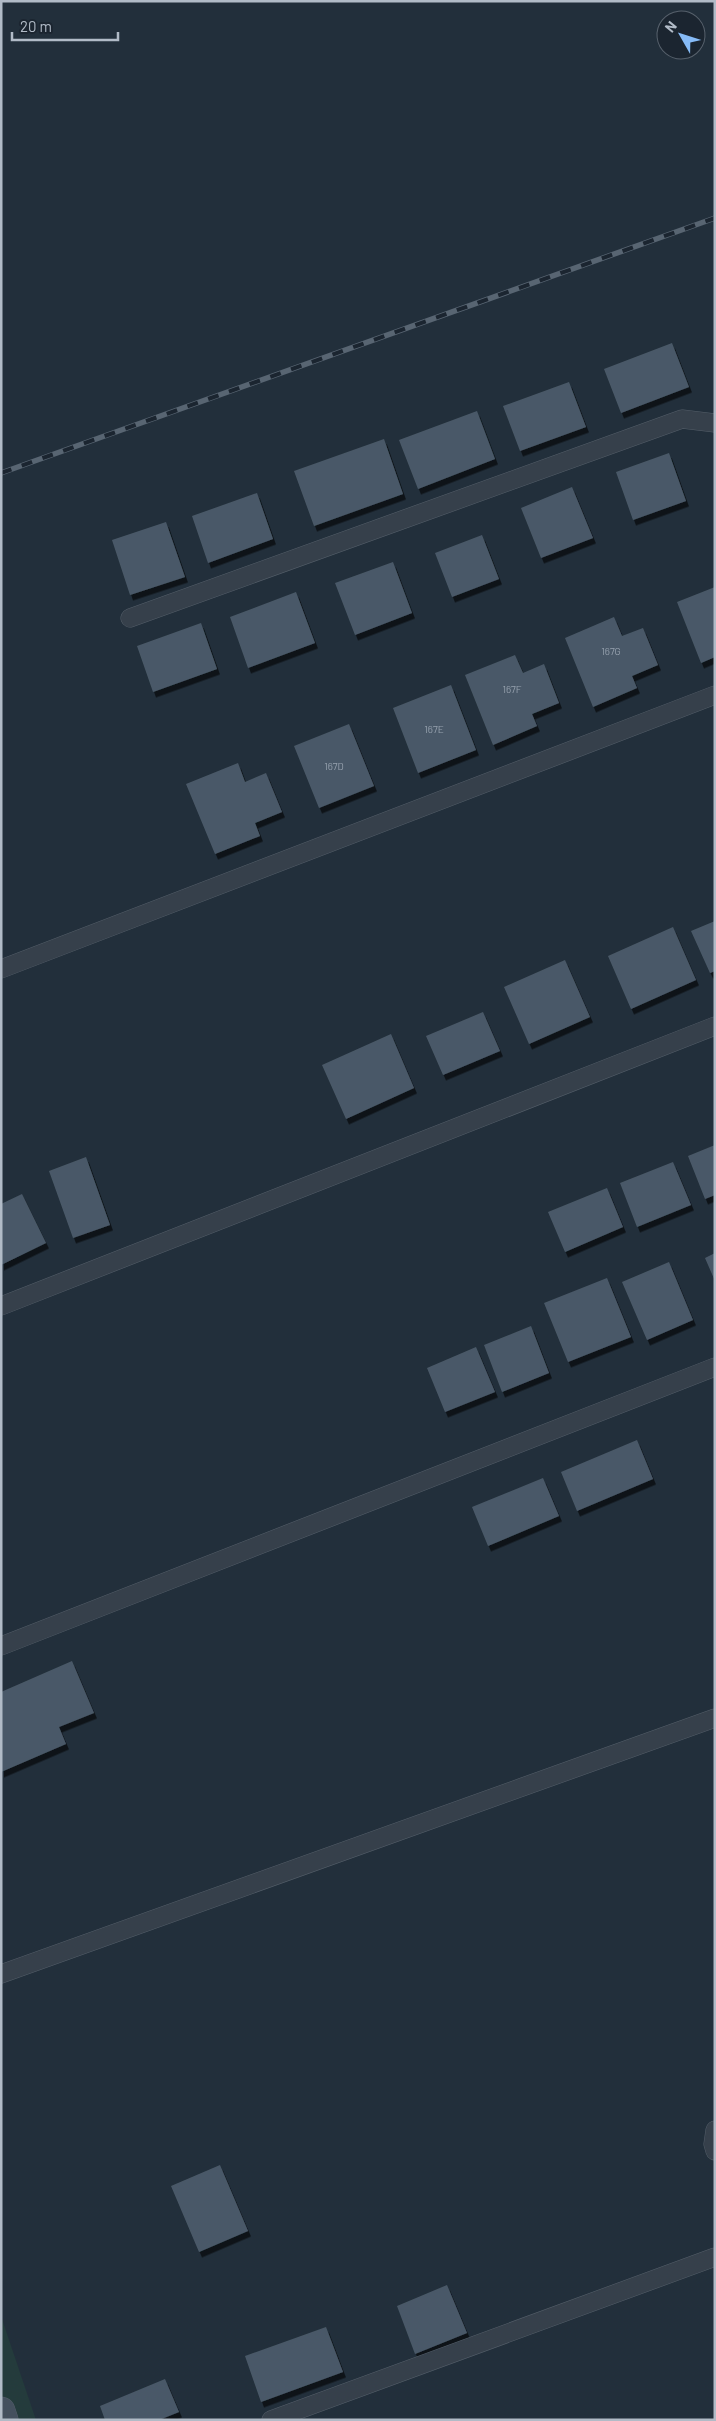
<svg xmlns="http://www.w3.org/2000/svg" width="716" height="2421" font-family="Barlow,sans-serif">
<style>
.green{fill:#243b3c}
.building{fill:#4a5967;filter:url(#shadow)}
.lines{fill:none;stroke-linecap:round;stroke-linejoin:round}
.service-casing{stroke:#545e69;stroke-width:19}
.secondary-casing{stroke:#545e69;stroke-width:29}
.service{stroke:#36404b;stroke-width:18}
.secondary{stroke:#44505e;stroke-width:28}
.rail-casing{stroke:#586572;stroke-width:5.5}
.rail{stroke:#1b2530;stroke-width:4;stroke-dasharray:11;stroke-linecap:butt}
.labels{text-anchor:middle;stroke-width:5;stroke-linejoin:round;paint-order:stroke}
.number-label{font-size:10px;fill:#97a2af}
</style>
<defs>
<filter id="shadow"><feDropShadow dx="3" dy="5.5" stdDeviation="0" flood-color="#0009"/></filter>
</defs>
<rect width="100%" height="100%" fill="#222f3b"/>
<path class="green" d="M1,2316L36,2420H1Z"/>
<path class="building" d="M672,343L689,387L621,413L604,369Z
M569,382L586,427L520,451L503,406Z
M477,411L495,459L418,489L399,440Z
M384,439L403,494L314,526L294,471Z
M669,453L686,501L633,520L616,472Z
M572,487L593,538L541,558L521,508Z
M257,493L273,539L208,563L192,516Z
M166,522L185,577L130,595L112,540Z
M482,535L499,579L452,597L435,553Z
M393,562L412,613L355,635L335,583Z
M715,587V657L701,663L677,602Z
M296,592L315,643L248,668L230,617Z
M614,617L622,636L643,628L658,665L632,676L637,688L593,707L565,638Z
M201,623L217,669L153,692L137,646Z
M515,655L523,673L544,664L559,703L532,714L537,726L493,745L465,675Z
M451,685L476,750L418,773L393,708Z
M349,724L374,786L319,808L294,746Z
M238,763L245,782L266,773L282,812L255,823L260,836L215,854L186,784Z
M715,921V971L710,973L691,931Z
M673,927L696,980L631,1009L608,956Z
M565,960L590,1017L529,1044L504,987Z
M483,1012L500,1051L443,1075L426,1036Z
M391,1034L414,1088L346,1119L322,1065Z
M715,1145V1195L705,1199L688,1156Z
M86,1157L110,1225L73,1238L49,1171Z
M673,1162L691,1205L637,1227L620,1183Z
M607,1188L623,1227L565,1252L548,1212Z
M22,1194L46,1243L1,1265V1204Z
M715,1253V1281L705,1258Z
M669,1262L693,1320L647,1340L622,1282Z
M607,1278L631,1337L568,1362L544,1303Z
M531,1326L549,1373L502,1392L484,1345Z
M476,1347L495,1392L445,1412L427,1368Z
M637,1440L653,1479L577,1511L561,1472Z
M543,1478L559,1516L488,1546L472,1507Z
M72,1661L94,1713L59,1727L66,1744L1,1772V1692Z
M220,2165L248,2231L199,2252L171,2186Z
M447,2285L467,2333L415,2354L397,2306Z
M326,2327L343,2372L261,2402L245,2356Z
M165,2379L179,2412L159,2420H105L100,2406Z"/>
<g class="lines">
<g class="service-casing">
<path id="service" d="M130,618L682,419L715,423
M1,969L715,695
M1,1306L715,1026
M1,1646L715,1367
M1,1974L715,1718
M715,2130L713,2144L715,2151
M271,2420L715,2257"/>
</g>
<g class="secondary-casing">
<path id="secondary" d="M1,2411L4,2420"/>
</g>
<use href="#service" class="service"/>
<use href="#secondary" class="secondary"/>
<g class="rail-casing">
<path id="rail" d="M1,473L715,218"/>
</g>
<use href="#rail" class="rail"/>
</g>
<g class="labels">
<g class="number-label">
<text x="611" y="655">167G</text>
<text x="512" y="693">167F</text>
<text x="434" y="733">167E</text>
<text x="334" y="770">167D</text>
</g>
</g>
<rect width="716" height="2421" fill="none" stroke="#b1bbc7" stroke-width="5"/>
<g transform="translate(681 35) rotate(309)"><circle r="24" fill="#1b2530" stroke="#57616c"/>
<path d="M0-4L9 19L0 12L-9 19Z" fill="#86bbf7"/>
<text y="-8" font-size="14" font-weight="bold" text-anchor="middle" fill="#b1bbc7">N</text>
</g>
<path d="M12 32v8h106v-8" fill="none" stroke="#b1bbc7" stroke-width="2.5"/>
<text x="20" y="32" font-size="15" fill="#b1bbc7" stroke="#1b2530" stroke-width="4" paint-order="stroke">20 m</text>
</svg>
